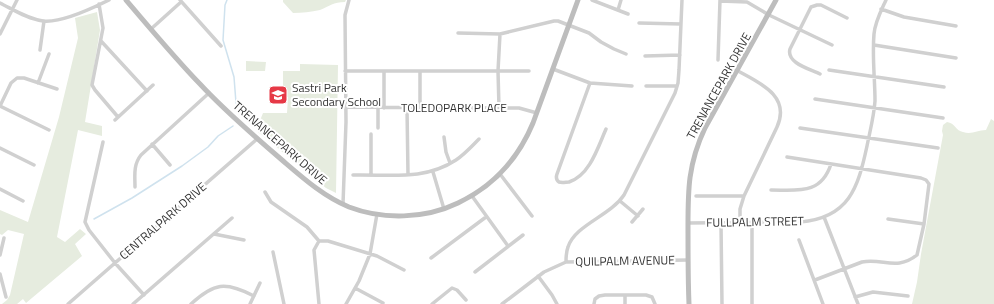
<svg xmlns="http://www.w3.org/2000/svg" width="994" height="304" font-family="'Titillium Web',sans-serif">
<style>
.green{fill:#e6ecdf}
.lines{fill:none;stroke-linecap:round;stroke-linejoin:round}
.stream{stroke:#cfe2ee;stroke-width:1.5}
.street{stroke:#d0d0d0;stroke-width:3.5}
.secondary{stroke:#bdbdbd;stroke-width:5}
.labels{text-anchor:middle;stroke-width:4;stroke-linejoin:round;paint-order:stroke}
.street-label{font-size:12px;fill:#333;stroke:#fff}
.poi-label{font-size:12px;fill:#333;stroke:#fff;text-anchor:start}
</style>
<rect width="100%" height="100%" fill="#fff"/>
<path class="green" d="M283,0H346L345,2C333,2 330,6 320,10C311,12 302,13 293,13L283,2Z
M97,12L100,30L85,122L102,126V136L78,130L57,237L65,242L80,229L86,234L75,244L82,256L26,303L23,299L17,304H2L7,300L10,295L24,234L8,230L2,235L0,234V210L28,222L59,117L78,38L75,18Z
M246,61L266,62L265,71H246Z
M300,64L338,65L336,193L326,188L258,132L259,123L263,113H287L288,97H283V71H300Z
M991,119L994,121V304H912L917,282L921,254L943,135L942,131L943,125L947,122C955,123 956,131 963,132C972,135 977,130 986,130Z"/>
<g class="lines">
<path class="stream" d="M227,0L225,5L223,40L234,77L236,103L242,116
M94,219L132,198L182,166L208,147L218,136L233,126"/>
<path class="street" d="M180,0L221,46
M592,0L628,14
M720,1L747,2L769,15L832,45
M0,3C14,10 28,19 43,21C61,23 93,8 109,0
M99,4L103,28L92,85L95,90L118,117
M881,9L904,17L956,26
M618,10L621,0
M639,23L681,24
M151,29L181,2
M458,33L500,34L554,21H558L589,33L601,42L614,49L626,54
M0,34L17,0
M101,41L147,91
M874,45L956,58
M40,50L44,21
M645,56L680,55
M718,60L720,0
M553,69L590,83L632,86
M829,70L944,87
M345,71H529
M738,71C760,83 791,96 777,127L744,196L740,209V223
M820,74C810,69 786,63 790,49L811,7L817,5H821L847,18
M38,83L49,54
M590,83L557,174C556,177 556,180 559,182C562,183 566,182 569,182C590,175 598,147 606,129
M646,86H677
M815,99L943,118
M0,106L11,83L17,78H24L57,89
M0,106L49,130
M346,107L499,108H519L537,113
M384,108V71
M407,108L408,175
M420,108V71
M499,108L498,71L500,34
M115,120L153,85
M378,128V107
M800,128L938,148
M371,134V174
M444,137L446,152L450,163
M103,142L85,222L89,230L115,263L144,295
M152,144L170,165
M0,148L34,165
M787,157L921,178L926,180L929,184L924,224L917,255C897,271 883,258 862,262L815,280
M433,172L444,209
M500,174L532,216
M353,175C389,174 424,181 456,160C465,154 472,146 479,139
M135,187C135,176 133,165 141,155L209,93
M0,189L23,201
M771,190C798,190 821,195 831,164
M265,192L271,202L307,227L319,241
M472,196L508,246
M696,196H744
M620,201L638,216
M343,204L346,122L345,15L349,0
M824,217L858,304
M888,219L924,224
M632,222L643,209
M688,223L800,222C849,218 858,188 867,146C870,131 874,116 875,101C875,79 872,56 874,34C875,22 881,11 886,0
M721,223L722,304
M752,223V304
M214,234L244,240
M799,240L823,304
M273,252L284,304
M0,255L4,238
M431,258L486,217
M566,262C566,257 566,252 568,247C575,225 610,216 624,195L675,93L678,83L679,70L682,0
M475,272L523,235
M0,274L6,297
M538,276L552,295L557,304
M355,288L383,303
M625,295V304
M855,297L873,292L908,296
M68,304L257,139
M133,304L232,218
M191,304C214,283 225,281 254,296
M250,304L260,283
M319,304L314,250L319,241H328L377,256L404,270
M346,304L359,281L370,254L377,214
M432,304L452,288L457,290L466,300
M502,304L544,272L566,262L688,260
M594,304L595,299L599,296L605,295H646L652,297L655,304"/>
<path class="secondary" d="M126,0C150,28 174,57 200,84C225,111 254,136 282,160C303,178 323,196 349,207C383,220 425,219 458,203C494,186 518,159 533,123L578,0
M689,304C688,280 688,257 688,233C688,193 687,166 705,128L776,0"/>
</g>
<defs>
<g id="school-square" transform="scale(1)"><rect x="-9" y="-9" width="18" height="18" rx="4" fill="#e63946" stroke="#fff"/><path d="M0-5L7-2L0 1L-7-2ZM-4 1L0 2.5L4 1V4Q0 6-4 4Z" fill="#fff"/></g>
</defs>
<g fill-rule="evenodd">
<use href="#school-square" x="278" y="95"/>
</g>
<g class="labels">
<g class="street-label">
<text transform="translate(719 86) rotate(-61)" y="4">TRENANCEPARK DRIVE</text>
<text x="454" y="112">TOLEDOPARK PLACE</text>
<text transform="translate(280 143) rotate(41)" y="4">TRENANCEPARK DRIVE</text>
<text transform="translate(163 221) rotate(-41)" y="4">CENTRALPARK DRIVE</text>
<text transform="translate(755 222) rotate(-1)" y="4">FULLPALM STREET</text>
<text transform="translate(625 261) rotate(-1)" y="4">QUILPALM AVENUE</text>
</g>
<g class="poi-label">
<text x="292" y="92">Sastri Park<tspan x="292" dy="14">Secondary School</tspan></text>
</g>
</g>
</svg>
